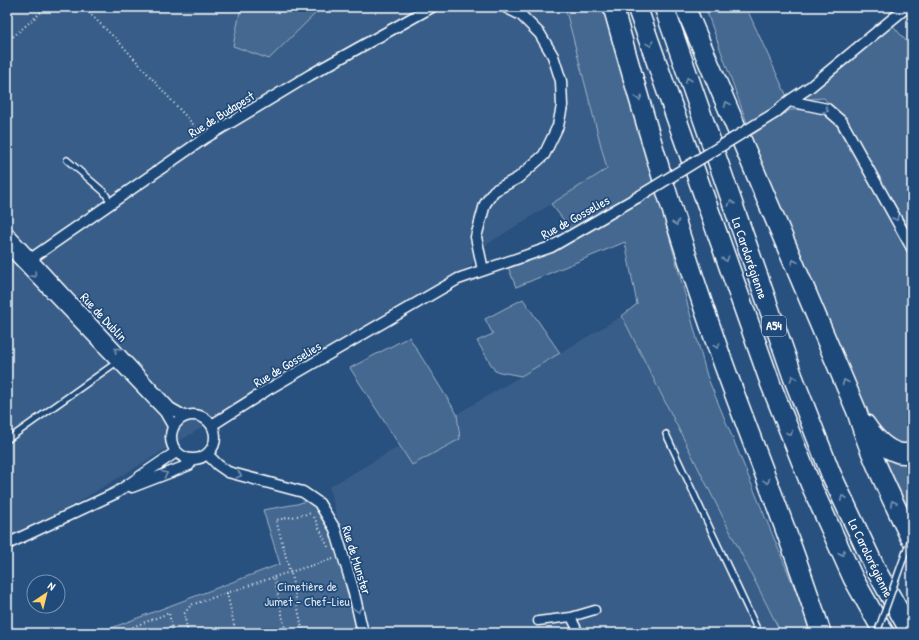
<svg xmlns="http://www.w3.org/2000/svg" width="919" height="640" font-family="'Patrick Hand',sans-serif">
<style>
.built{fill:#375d88}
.green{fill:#446890;stroke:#a2b4c8}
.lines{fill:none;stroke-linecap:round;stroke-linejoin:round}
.service-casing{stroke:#fff;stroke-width:8}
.pedestrian-casing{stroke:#fff;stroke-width:11}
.minor-casing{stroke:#fff;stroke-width:13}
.motorway-casing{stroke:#fff;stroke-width:22}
.path{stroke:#fff;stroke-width:2;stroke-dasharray:1 3;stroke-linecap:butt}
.service{stroke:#1f4a7a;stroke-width:5}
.pedestrian{stroke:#1f4a7a;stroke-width:8}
.minor{stroke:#1f4a7a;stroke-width:10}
.motorway{stroke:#1f4a7a;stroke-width:19}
.tram{stroke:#fff;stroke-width:1}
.service-bridge-casing{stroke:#fff;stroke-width:8;stroke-linecap:butt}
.minor-bridge-casing{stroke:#fff;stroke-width:13;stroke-linecap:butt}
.service-bridge{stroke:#1f4a7a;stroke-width:5}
.minor-bridge{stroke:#1f4a7a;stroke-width:10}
.oneway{stroke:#7992af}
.labels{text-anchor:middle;stroke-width:3.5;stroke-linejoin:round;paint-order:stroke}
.shield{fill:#1f4a7a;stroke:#bcc9d7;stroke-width:1}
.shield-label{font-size:12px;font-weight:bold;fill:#fff}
.street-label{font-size:13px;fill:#fff;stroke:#1f4a7a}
.park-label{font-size:13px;fill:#dae1e9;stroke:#1f4a7a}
</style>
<rect width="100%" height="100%" fill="#28517f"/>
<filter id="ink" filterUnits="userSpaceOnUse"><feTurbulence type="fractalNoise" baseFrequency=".025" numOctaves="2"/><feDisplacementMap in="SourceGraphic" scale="8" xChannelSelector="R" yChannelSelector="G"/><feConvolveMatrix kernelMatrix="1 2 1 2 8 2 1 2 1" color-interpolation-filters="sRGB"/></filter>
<g filter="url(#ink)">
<path class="built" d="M7,7H565L607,169L486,245L471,265L12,542L7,536Z
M622,316L781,633H368L329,487L400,446L412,465L460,439L457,414Z"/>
<path class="green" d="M241,7H322L269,59L233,46Z
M565,7H607L707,376L813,633H781L622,316L637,304L625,242L516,287L506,262L574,233L551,204L607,169Z
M705,7H746L789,101L747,123Z
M890,22L912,48V234L862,148L824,98L795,100Z
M827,109L912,256V490L905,511L746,139L790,110Z
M523,299L560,353L521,376L495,371L477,341L493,334L485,319Z
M409,337L457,414L460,439L412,465L350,368Z
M312,499L333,538L358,633H98L280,564L263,510L297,504Z"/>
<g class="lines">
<g class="service-casing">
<path id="service" d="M67,160L104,192L112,204
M666,434L759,633
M7,440L117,362
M905,554L910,540"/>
</g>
<g class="pedestrian-casing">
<path id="pedestrian" d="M571,617L595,610
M538,621L571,617L579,633"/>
</g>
<g class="minor-casing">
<path id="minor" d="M789,101L827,109L842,122L912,248
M775,113L789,101L810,87L907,7
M7,232L170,408L184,416
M7,247L165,412L173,426
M32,258L205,138L310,75L432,7
M483,270L476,237L485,204L494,191L518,178L544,155L558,126L562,106L561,81L553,56L540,34L521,15L505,7
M171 437a22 22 0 1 1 44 0a22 22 0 1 1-44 0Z
M212,425L267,390L458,279L551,247L638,197
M207,454L218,465L228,472L303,492L319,503L335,529L353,589L363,633
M132,487L189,465L193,459
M7,544L116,493L176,452"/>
</g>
<g class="motorway-casing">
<path id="motorway" d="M613,7C647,128 682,250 725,368C757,456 793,543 821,633
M637,7L771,385L810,483L853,578L884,633
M664,7L793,377L831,474L876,570L911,633
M685,7L857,412C870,456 891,496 910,537
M865,424C873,436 884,449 899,453C903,454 908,453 912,453"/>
</g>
<path class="path" d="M83,7L121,44L199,131
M7,42L47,7
M314,517L329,549
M290,572L333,559
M291,574L303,633
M274,577L290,572L276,520L312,513
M227,593L236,633
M131,633L130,628L169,613L173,633
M188,633L184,614L191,605L274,577L286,633"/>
<use href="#service" class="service"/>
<use href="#pedestrian" class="pedestrian"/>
<use href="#minor" class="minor"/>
<use href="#motorway" class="motorway"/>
<path class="tram" d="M875,633L912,525"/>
<g class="service-bridge-casing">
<path id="service-bridge" d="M877,633L905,554"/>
</g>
<g class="minor-bridge-casing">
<path id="minor-bridge" d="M638,197L775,113"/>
</g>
<use href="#service-bridge" class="service-bridge"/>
<use href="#minor-bridge" class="minor-bridge"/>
</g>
<defs><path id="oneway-chevron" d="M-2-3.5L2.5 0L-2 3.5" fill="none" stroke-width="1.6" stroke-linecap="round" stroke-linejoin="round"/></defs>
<g class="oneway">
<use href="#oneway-chevron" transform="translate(650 44) rotate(70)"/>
<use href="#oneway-chevron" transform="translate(688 80) rotate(-109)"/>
<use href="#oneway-chevron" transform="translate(639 98) rotate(74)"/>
<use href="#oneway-chevron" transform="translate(727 104) rotate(-113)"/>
<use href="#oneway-chevron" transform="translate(826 110) rotate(27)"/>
<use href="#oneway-chevron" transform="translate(731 203) rotate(-109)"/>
<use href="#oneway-chevron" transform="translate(896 218) rotate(61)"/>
<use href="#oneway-chevron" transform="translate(676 223) rotate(71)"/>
<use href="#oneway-chevron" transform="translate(726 259) rotate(71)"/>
<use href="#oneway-chevron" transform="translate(794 262) rotate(-113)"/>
<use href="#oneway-chevron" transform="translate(34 275) rotate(46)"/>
<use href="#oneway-chevron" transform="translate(717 346) rotate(71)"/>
<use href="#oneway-chevron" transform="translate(117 350) rotate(-133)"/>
<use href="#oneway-chevron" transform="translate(793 378) rotate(-111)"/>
<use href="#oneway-chevron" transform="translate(845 382) rotate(-113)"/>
<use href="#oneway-chevron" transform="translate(790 433) rotate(68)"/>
<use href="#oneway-chevron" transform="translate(165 474) rotate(-21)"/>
<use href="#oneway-chevron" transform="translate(239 475) rotate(15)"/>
<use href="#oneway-chevron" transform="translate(767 481) rotate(69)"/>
<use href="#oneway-chevron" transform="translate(843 498) rotate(-115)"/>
<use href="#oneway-chevron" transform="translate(893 503) rotate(-117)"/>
<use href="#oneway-chevron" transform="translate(842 553) rotate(65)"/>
<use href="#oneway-chevron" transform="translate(358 610) rotate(77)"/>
</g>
</g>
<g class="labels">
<rect class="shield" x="762" y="316" width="24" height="20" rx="3"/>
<g class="shield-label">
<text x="774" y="330">A54</text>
</g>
<g class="street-label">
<text transform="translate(221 114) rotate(-32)" y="5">Rue de Budapest</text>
<text transform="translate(575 217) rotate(-29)" y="5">Rue de Gosselies</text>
<text transform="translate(750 258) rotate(71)" y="5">La Carolorégienne</text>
<text transform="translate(104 317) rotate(47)" y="5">Rue de Dublin</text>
<text transform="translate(287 364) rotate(-31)" y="5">Rue de Gosselies</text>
<text transform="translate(871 558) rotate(64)" y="5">La Carolorégienne</text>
<text transform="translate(357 560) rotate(73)" y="5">Rue de Munster</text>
</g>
<g class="park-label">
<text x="307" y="591">Cimetière de<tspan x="307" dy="15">Jumet - Chef-Lieu</tspan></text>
</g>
</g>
<rect width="919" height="640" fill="none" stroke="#1f4a7a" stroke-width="24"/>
<rect x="12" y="12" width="895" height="616" fill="none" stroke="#fff" stroke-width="1.5" filter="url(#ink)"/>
<g transform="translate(46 594) rotate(35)"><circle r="19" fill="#1f4a7a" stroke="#7992af"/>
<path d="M0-3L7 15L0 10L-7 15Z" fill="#ffd166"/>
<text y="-6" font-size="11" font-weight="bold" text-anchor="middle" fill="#ffffff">N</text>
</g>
</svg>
